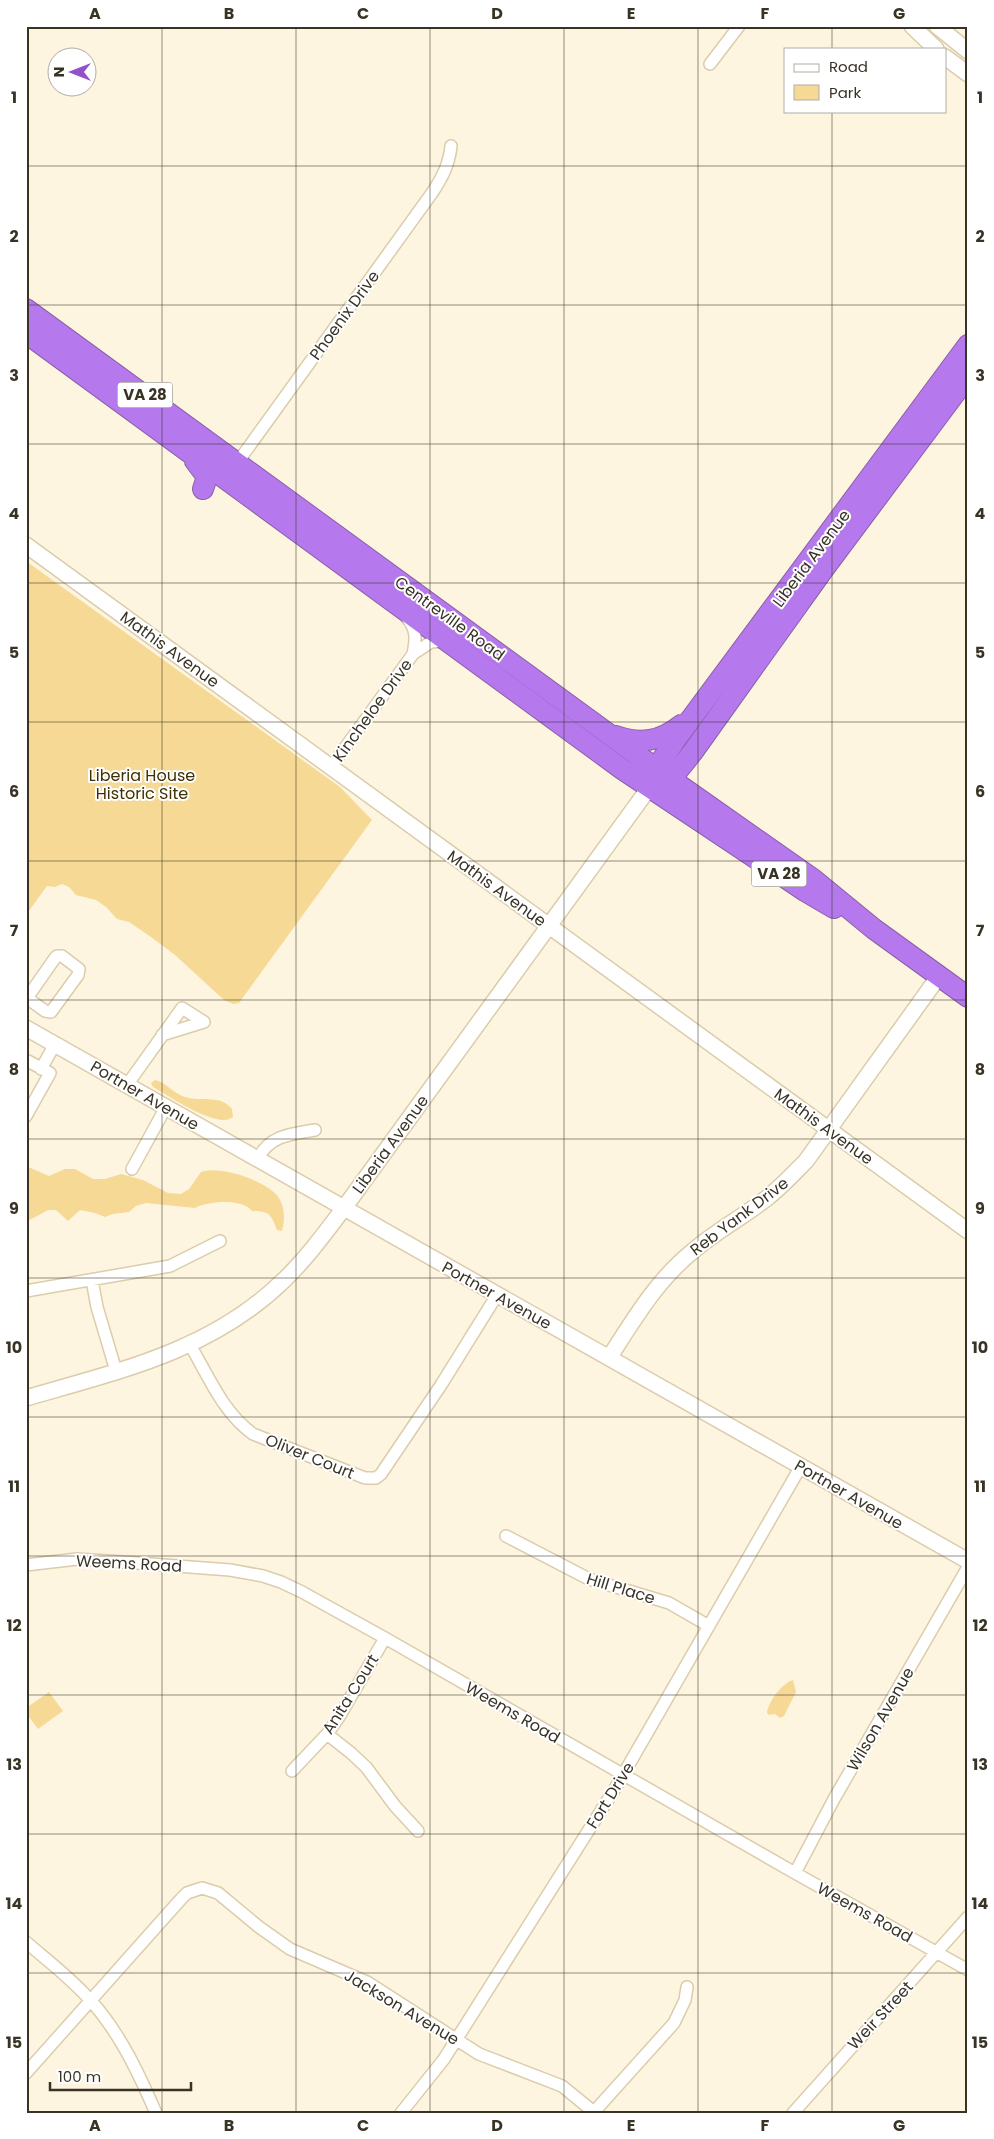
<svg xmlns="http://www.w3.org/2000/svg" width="994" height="2139" font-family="Poppins,sans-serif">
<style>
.green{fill:#f7d996}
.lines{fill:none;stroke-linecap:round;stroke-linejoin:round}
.street-casing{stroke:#dbcdab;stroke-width:14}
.secondary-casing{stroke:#dbcdab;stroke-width:18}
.highway-casing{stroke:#8a60a7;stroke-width:22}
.street{stroke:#fff;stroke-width:11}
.secondary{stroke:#fff;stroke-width:15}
.highway{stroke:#b679ed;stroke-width:20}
.grid{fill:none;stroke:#393325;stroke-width:1;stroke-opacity:0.55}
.labels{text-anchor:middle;stroke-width:4;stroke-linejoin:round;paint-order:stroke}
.shield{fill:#fff;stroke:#747066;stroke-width:1}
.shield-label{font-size:15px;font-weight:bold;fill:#393325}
.street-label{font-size:16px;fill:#393325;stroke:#fff}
.park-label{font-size:16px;fill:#403003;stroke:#fff}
.neatline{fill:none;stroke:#393325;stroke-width:2}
.grid-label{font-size:16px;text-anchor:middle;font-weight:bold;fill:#393325}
</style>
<rect width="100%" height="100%" fill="#fef5e0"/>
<path class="green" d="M26,561L340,787L372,820L239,1003L233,1004L224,1000L175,955L151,937L129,922L117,919L106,907L96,900L76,895L69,887L62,884L55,887L47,886L26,915Z
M155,1080C168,1083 175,1096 189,1098C204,1101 221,1095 232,1109L233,1117C218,1130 169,1096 153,1087L151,1083Z
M26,1166L49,1176L65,1169H75L93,1179H105L121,1174L143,1180L168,1193L181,1194L189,1189L201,1172C220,1165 268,1181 279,1198C285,1208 285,1220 282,1231L277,1230C271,1214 269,1211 252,1211C242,1198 208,1201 195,1208L146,1203L136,1206L129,1212L113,1214L105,1217L95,1213L80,1210L68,1221L56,1210H48L26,1222Z
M793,1680L796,1692L784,1716L780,1718L775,1714L769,1715L767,1713C768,1702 782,1683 793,1680Z
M49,1692L63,1711L38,1729L26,1713V1708Z"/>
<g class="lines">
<g class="street-casing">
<path id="street" d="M710,64L739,26
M235,466L432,193C442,178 449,165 451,146
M407,618C417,630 416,639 413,654
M331,767L413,654L431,642L446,641
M26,999L27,998L55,958L57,956H62L79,969L78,975L51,1012L45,1011L27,998
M26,1064L28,1061L50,1073L26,1116
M41,1069L55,1044
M127,1085L182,1008L204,1022L162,1035
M258,1159C269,1135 292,1134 315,1130
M132,1169L166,1107
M92,1280L97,1307L116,1371
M26,1291L170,1266L220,1241
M190,1345C208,1375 223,1413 253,1434L365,1478H376L381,1474L441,1385L497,1295
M506,1536L589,1579L669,1603L709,1626
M26,1565L77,1559L137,1563L230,1570L263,1576L281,1582L302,1592L385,1638L795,1873L968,1970
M327,1734L351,1753L366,1767L395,1806L418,1831
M292,1771L327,1734L339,1717L385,1638
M795,1873L834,1799L968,1567
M26,1942C48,1961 72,1979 91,2001C120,2033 139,2074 156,2113
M26,2073L181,1899L187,1893L202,1888L218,1893L259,1927L290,1949L367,1982L479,2054L562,2086L595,2113
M401,2113L444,2059L616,1787L801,1466
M593,2113L674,2023L685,2000L687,1987
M793,2113L968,1917"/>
</g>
<g class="secondary-casing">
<path id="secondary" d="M912,26L936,49
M937,26L968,51
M945,57L968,74
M26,545L968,1231
M26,1028L968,1561
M609,1358C634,1319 657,1280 693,1251C716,1231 743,1217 767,1198C781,1187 793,1174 806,1161L939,976
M26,1398C119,1371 211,1351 283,1281C306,1259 325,1233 344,1208L649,788"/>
</g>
<g class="highway-casing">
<path id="highway" d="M26,309L662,773L813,879L874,929L968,997
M26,333L622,769L805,891L834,908
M195,461L207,477L203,489
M616,736C641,745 661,741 681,725
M662,773H676L692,753L823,570L968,376
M655,781L662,773L661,761L676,739L968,345"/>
</g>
<use href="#street" class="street"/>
<use href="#secondary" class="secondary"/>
<use href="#highway" class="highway"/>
</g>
<path class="grid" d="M162,26V2113M296,26V2113M430,26V2113M564,26V2113M698,26V2113M832,26V49M832,111V2113M26,166H968M26,305H968M26,444H968M26,583H968M26,722H968M26,861H968M26,1000H968M26,1139H968M26,1278H968M26,1417H968M26,1556H968M26,1695H968M26,1834H968M26,1973H968"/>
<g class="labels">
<g class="shield">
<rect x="117.5" y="382.5" width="55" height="25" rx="4"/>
<rect x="751.5" y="861.5" width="55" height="25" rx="4"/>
</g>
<g class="shield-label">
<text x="145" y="400">VA 28</text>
<text x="779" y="879">VA 28</text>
</g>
<g class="street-label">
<text transform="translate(344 315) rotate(-54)" y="6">Phoenix Drive</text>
<text transform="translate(811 558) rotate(-53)" y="6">Liberia Avenue</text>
<text transform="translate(450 618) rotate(36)" y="6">Centreville Road</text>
<text transform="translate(170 649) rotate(36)" y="6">Mathis Avenue</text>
<text transform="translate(372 710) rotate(-54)" y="6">Kincheloe Drive</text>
<text transform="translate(497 888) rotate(36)" y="6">Mathis Avenue</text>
<text transform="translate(145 1095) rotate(30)" y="6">Portner Avenue</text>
<text transform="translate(824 1126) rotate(36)" y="6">Mathis Avenue</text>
<text transform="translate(390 1144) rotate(-54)" y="6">Liberia Avenue</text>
<text transform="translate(739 1216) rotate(-37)" y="6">Reb Yank Drive</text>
<text transform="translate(497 1295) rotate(29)" y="6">Portner Avenue</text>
<text transform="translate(310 1456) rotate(22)" y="6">Oliver Court</text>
<text transform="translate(849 1494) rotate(30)" y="6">Portner Avenue</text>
<text transform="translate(129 1563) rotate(3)" y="6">Weems Road</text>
<text transform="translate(621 1588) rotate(17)" y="6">Hill Place</text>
<text transform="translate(350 1694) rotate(-58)" y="6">Anita Court</text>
<text transform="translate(513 1712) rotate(30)" y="6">Weems Road</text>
<text transform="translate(880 1719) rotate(-60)" y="6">Wilson Avenue</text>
<text transform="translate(610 1795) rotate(-58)" y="6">Fort Drive</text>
<text transform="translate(865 1912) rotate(29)" y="6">Weems Road</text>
<text transform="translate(402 2007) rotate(31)" y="6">Jackson Avenue</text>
<text transform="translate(880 2015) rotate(-47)" y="6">Weir Street</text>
</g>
<g class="park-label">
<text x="142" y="781">Liberia House<tspan x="142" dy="18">Historic Site</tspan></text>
</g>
</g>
<rect width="994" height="2139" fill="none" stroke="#ffffff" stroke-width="55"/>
<rect x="784" y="48" width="162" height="65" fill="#ffffff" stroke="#b0ada8"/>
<rect x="794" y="64" width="25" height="8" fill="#ffffff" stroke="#b0ada8"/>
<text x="829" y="72" font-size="15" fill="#393325">Road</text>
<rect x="794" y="85" width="25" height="15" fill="#f7d996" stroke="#b0ada8"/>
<text x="829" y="98" font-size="15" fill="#393325">Park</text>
<g transform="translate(72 72) rotate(270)"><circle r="24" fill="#ffffff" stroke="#b0ada8"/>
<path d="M0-4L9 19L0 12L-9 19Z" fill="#9252c8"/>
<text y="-8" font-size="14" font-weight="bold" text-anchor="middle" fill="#393325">N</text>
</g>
<path d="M50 2082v8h141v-8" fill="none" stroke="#393325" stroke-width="2.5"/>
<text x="58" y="2082" font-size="15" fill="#393325" stroke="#ffffff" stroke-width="4" paint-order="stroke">100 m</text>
<rect x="28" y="28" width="938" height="2084" class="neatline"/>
<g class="grid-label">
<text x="95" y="19">A</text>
<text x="229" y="19">B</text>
<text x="363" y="19">C</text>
<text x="497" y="19">D</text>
<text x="631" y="19">E</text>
<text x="765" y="19">F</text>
<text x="899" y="19">G</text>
<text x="14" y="103">1</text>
<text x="980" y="103">1</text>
<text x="14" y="242">2</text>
<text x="980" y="242">2</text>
<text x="14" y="381">3</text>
<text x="980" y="381">3</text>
<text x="14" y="519">4</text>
<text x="980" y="519">4</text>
<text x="14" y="658">5</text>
<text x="980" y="658">5</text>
<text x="14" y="797">6</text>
<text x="980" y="797">6</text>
<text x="14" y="936">7</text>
<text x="980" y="936">7</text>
<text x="14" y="1075">8</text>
<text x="980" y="1075">8</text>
<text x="14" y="1214">9</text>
<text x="980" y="1214">9</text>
<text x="14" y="1353">10</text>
<text x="980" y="1353">10</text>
<text x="14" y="1492">11</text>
<text x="980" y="1492">11</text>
<text x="14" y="1631">12</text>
<text x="980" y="1631">12</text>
<text x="14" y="1770">13</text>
<text x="980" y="1770">13</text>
<text x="14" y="1909">14</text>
<text x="980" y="1909">14</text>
<text x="14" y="2048">15</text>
<text x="980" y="2048">15</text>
<text x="95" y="2131">A</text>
<text x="229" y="2131">B</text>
<text x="363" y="2131">C</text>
<text x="497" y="2131">D</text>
<text x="631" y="2131">E</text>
<text x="765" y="2131">F</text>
<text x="899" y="2131">G</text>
</g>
</svg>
